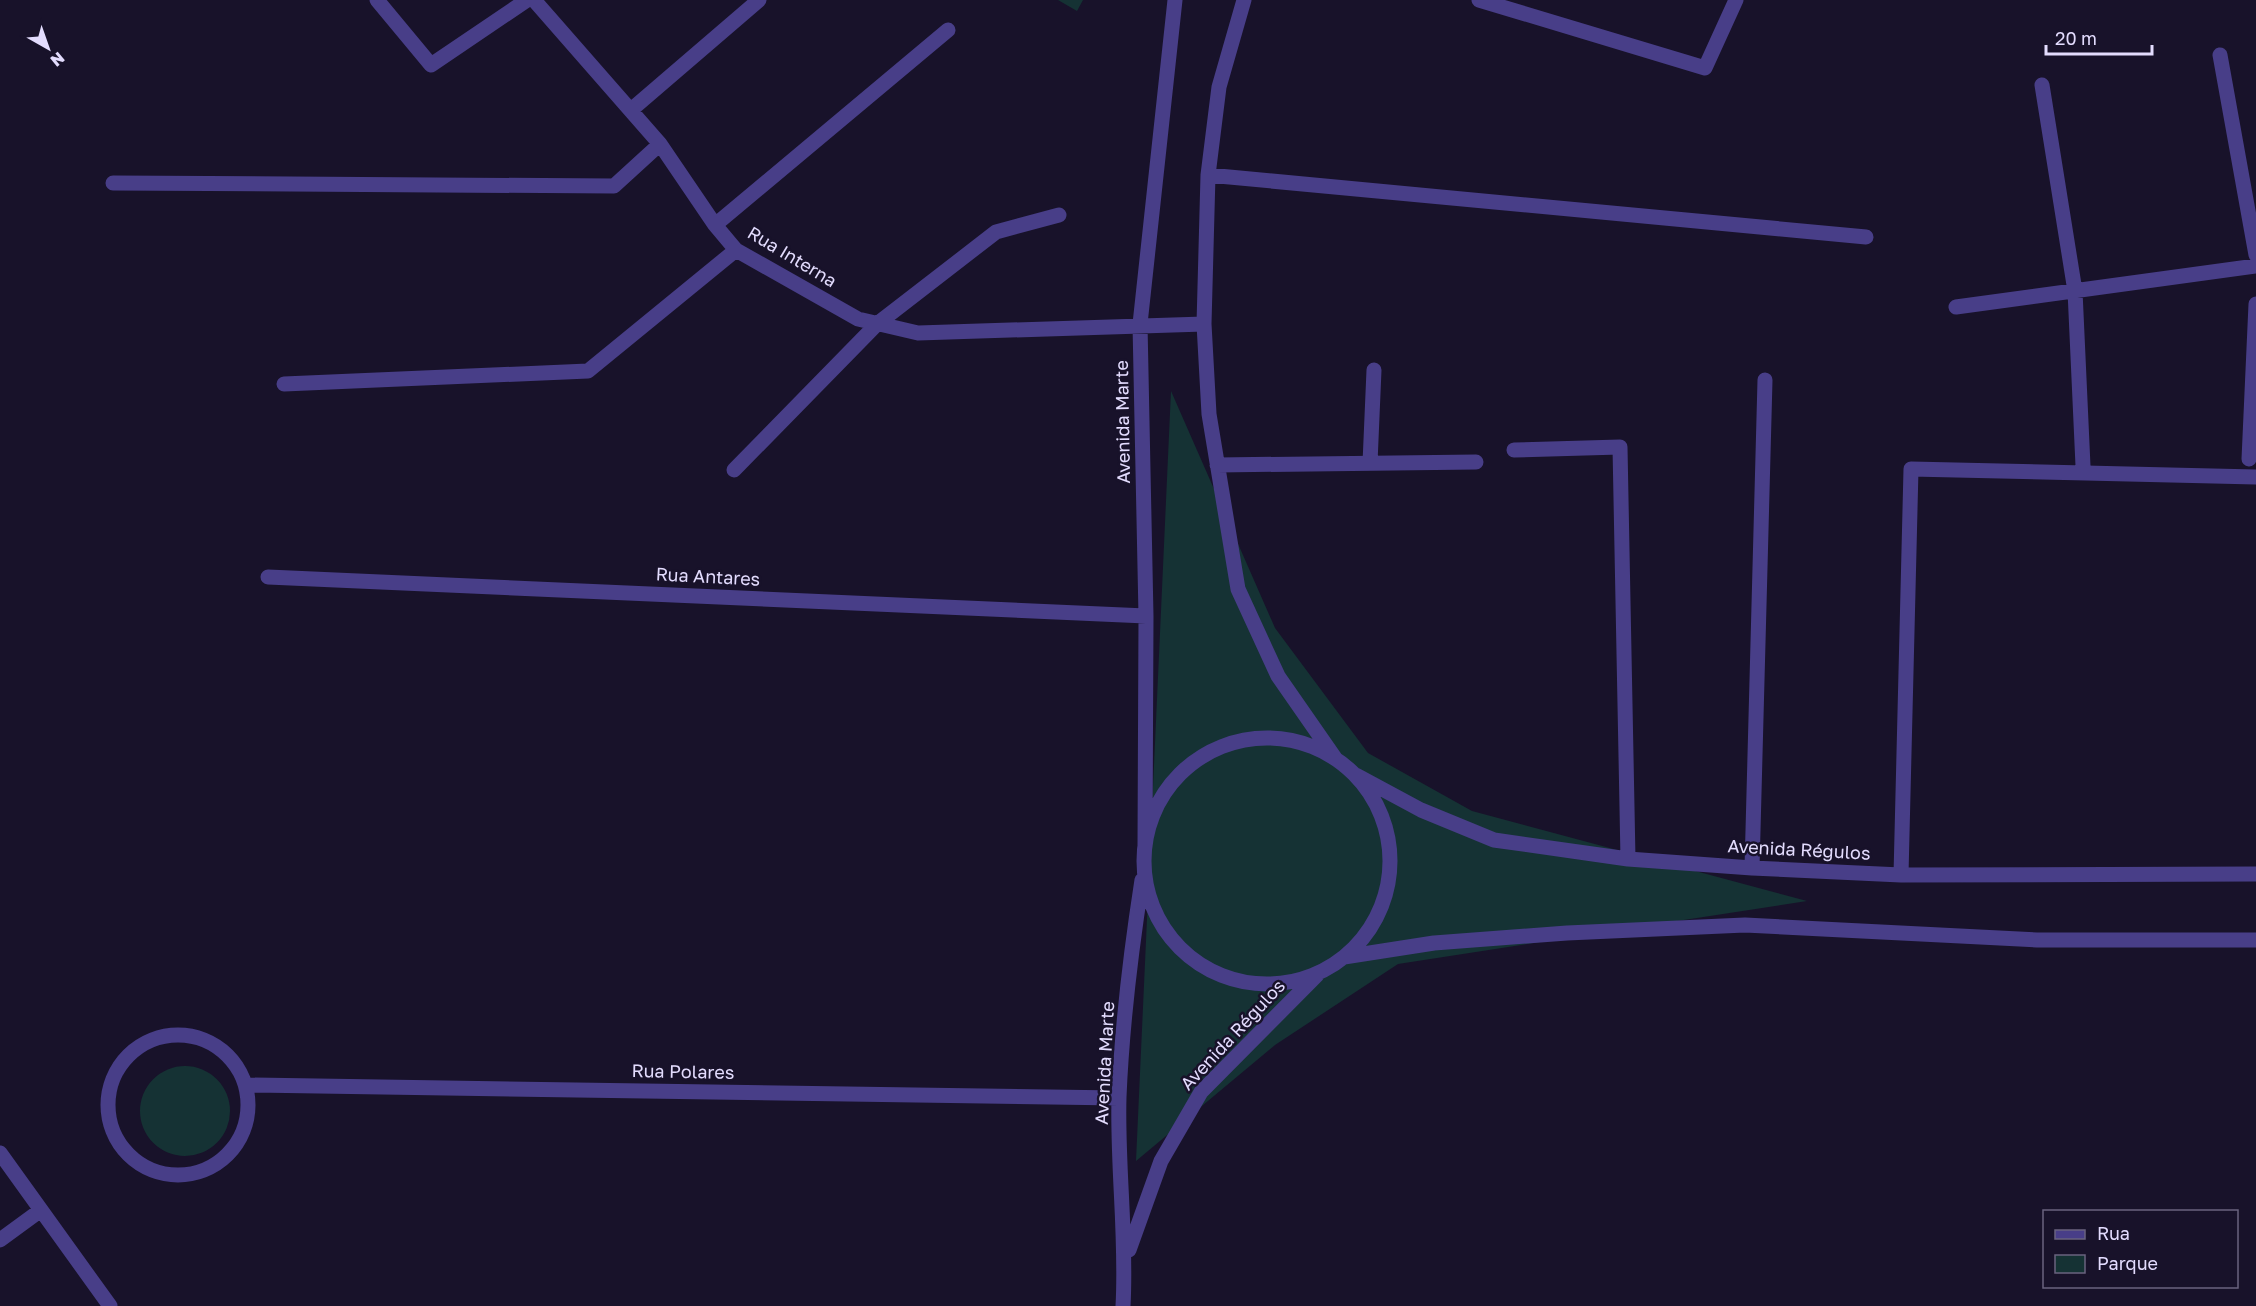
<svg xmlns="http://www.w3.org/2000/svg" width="2256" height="1306" font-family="'Golos Text',sans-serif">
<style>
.green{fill:#153234}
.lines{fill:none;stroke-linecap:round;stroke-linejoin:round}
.minor{stroke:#483e88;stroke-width:15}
.labels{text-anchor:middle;stroke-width:5;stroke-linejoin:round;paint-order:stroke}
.street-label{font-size:18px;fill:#e3dcfe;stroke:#18122a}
</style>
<rect width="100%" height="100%" fill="#18122a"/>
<path class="green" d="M1058,0H1083L1077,11Z
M1171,391L1275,628L1368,753L1472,811L1807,901L1398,964L1275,1045L1136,1161Z
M140 1111a45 45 0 1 1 90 0a45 45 0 1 1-90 0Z"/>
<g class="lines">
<path class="minor" d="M377,0L431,65L527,0
M534,0L660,144L715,225L736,250L858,319L918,333L1204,324
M1244,0L1219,87L1208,175L1204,324L1209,414L1238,589L1278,676L1335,758
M1479,0L1705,68L1736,0
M2220,55L2256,255
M2042,85L2075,291L2083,466
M631,110L759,0
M1208,175L1866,237
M113,183L614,186L660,144
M715,225L948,30
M1956,307L2256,266
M284,384L588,371L736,250
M1514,450L1620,447L1628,859
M2249,459L2256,304
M1370,463L1374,370
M1217,465L1476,462
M734,470L877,324L996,232L1059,215
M268,577L1146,616
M1144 861a123 123 0 1 1 246 0a123 123 0 1 1-246 0Z
M1356,775L1421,810L1494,840L1628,859L1752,868L1901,875L2256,874
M1145,845L1146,616L1140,324L1175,0
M1752,868L1765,380
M1901,875L1911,469L2256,477
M1344,957L1434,943L1567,933L1745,925L2037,940H2256
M108 1105a70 70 0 1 1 140 0a70 70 0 1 1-140 0Z
M247,1085L1119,1098
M0,1153L110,1306
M0,1240L41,1210
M1129,1250L1161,1161L1201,1092L1317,975
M1123,1306C1127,1236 1117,1167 1119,1097C1122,1024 1131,951 1142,880"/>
</g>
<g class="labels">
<g class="street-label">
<text transform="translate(792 257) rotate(31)" y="6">Rua Interna</text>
<text transform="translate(1123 422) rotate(-91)" y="6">Avenida Marte</text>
<text transform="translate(708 577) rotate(3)" y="6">Rua Antares</text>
<text transform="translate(1799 850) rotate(3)" y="6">Avenida Régulos</text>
<text transform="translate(1233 1035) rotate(-47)" y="6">Avenida Régulos</text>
<text transform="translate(1105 1063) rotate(-87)" y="6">Avenida Marte</text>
<text transform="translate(683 1072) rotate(1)" y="6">Rua Polares</text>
</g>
</g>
<rect x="2043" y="1210" width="195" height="78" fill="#18122a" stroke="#69637f" stroke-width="1.5"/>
<rect x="2055" y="1230" width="30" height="9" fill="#483e88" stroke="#69637f" stroke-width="1.5"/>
<text x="2097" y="1240" font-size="18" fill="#e3dcfe">Rua</text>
<rect x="2055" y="1255" width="30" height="18" fill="#153234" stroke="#69637f" stroke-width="1.5"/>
<text x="2097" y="1270" font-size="18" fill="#e3dcfe">Parque</text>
<g transform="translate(48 48) rotate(140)" stroke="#18122a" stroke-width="4.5" paint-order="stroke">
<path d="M0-4.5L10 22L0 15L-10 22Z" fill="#e3dcfe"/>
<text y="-9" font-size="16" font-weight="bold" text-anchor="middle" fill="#e3dcfe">N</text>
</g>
<path d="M2046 45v9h106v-9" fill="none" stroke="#e3dcfe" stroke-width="3"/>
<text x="2055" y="45" font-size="18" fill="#e3dcfe" stroke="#18122a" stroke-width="4.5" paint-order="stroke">20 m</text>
</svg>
